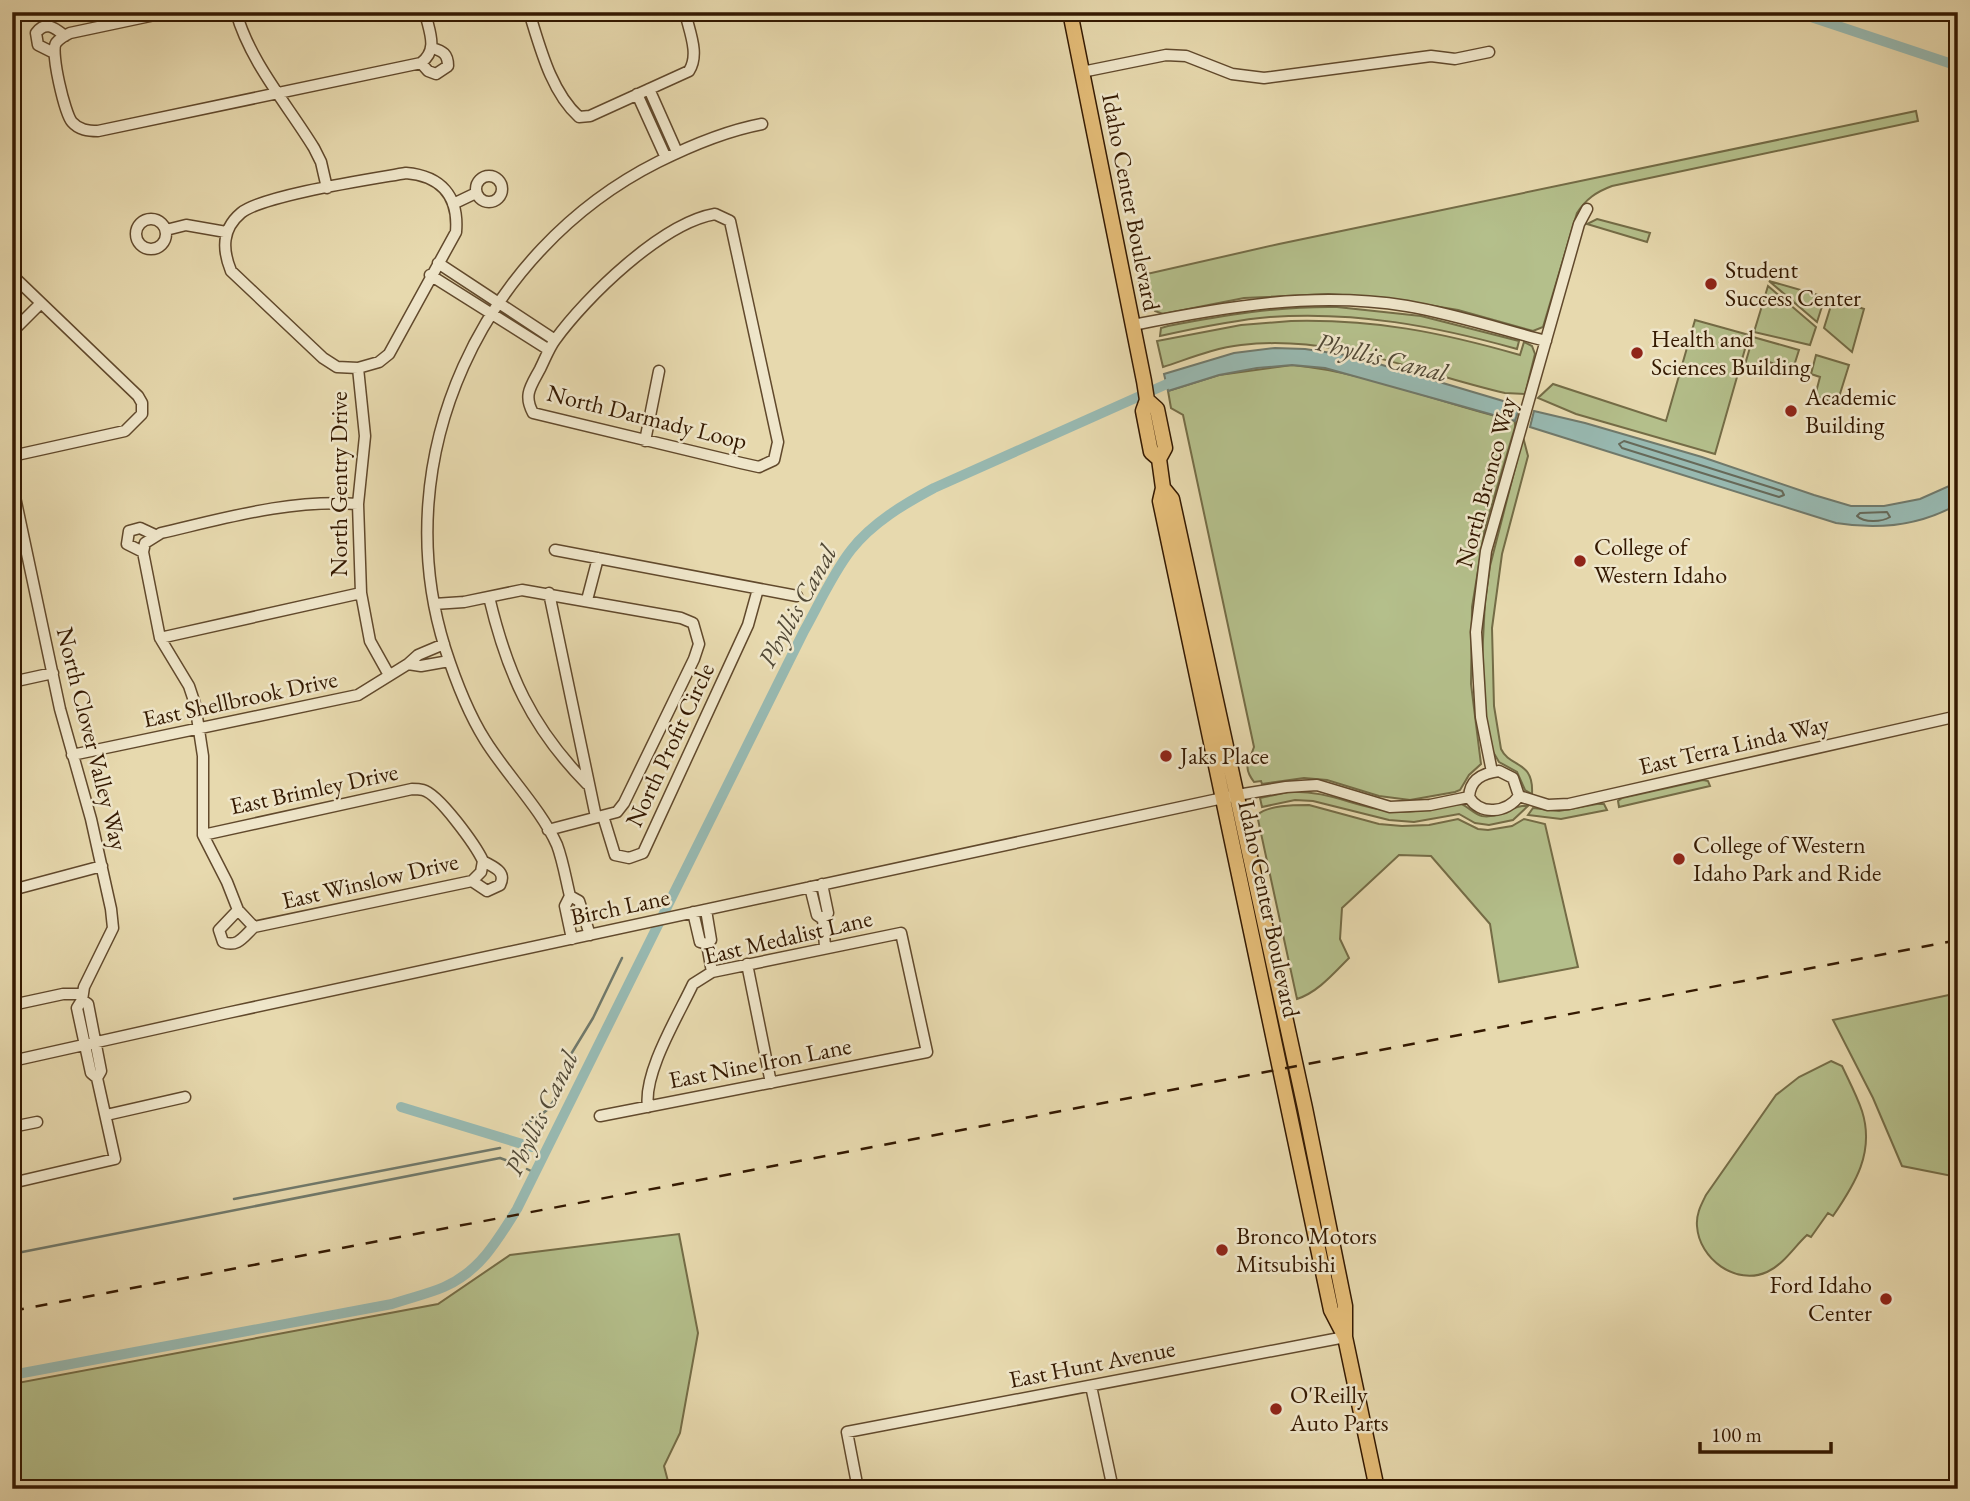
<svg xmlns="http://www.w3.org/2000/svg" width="1970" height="1501" font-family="'EB Garamond',serif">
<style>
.green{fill:#b4bf8b;stroke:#746c46;stroke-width:2}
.water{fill:#98b9b1;stroke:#70796b;stroke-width:2}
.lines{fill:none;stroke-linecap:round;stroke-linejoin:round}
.shore{stroke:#666959;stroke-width:2}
.stream{stroke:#70796b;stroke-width:2.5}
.canal{stroke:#98b9b1;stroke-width:10}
.minor-casing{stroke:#61492c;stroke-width:13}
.major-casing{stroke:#341901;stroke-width:17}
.minor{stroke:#efe6ca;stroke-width:10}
.major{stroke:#e4bc77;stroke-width:14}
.rail{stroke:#341901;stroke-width:2.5;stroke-dasharray:12 12;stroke-linecap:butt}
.poi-dot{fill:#8f2418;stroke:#efe6ca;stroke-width:2.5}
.labels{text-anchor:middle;stroke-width:5;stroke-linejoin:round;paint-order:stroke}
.street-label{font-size:24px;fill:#341901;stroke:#efe6ca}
.poi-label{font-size:24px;fill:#341901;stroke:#efe6ca;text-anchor:start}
.water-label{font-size:26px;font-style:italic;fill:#524936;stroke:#efe6ca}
</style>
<rect width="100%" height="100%" fill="#e7d9ae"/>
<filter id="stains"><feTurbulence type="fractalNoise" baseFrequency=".00286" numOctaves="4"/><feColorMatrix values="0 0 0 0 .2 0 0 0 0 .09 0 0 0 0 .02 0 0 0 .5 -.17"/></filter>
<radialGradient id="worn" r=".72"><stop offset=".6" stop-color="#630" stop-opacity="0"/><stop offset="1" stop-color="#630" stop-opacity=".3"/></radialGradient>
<path class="green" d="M1916,111L1918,121L1612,186C1596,192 1586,199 1577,213L1543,327L1533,331L1458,310L1386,298L1328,294L1244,298L1163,314L1155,311L1154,308L1144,304L1138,276L1279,244Z
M1597,219L1650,233L1647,242L1587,224Z
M1769,281L1825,297L1817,322Z
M1768,286L1816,327L1810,345L1754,332Z
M1833,299L1864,309L1852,352L1824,328Z
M1337,307L1421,316L1519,341L1517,349C1435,326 1355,311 1270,317C1233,320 1196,328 1160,336L1161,328L1168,326C1224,315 1279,306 1337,307Z
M1695,320L1749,335L1715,454L1576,414L1538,398L1553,384L1666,421Z
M1291,321C1374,319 1440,332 1520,355L1524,342L1532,346L1535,354L1525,394L1505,393C1414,372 1336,334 1241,345C1214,348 1188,359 1163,367L1157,341L1241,325Z
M1753,337L1799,350L1793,369L1759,359L1754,375L1749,373L1750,369L1744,368Z
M1816,355L1849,365L1839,397H1835L1833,402L1815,396L1820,377L1811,374Z
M1292,365C1368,372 1441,404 1515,421V427L1485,528L1472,607L1471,684L1481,764L1469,775L1460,790L1455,792L1410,800L1379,796L1327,780L1304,778L1262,784L1261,781L1254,782C1243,767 1248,764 1254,747L1183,415L1171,408L1168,391L1219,375Z
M1523,437L1528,456L1502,554L1492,628L1494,706L1501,749C1510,768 1534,760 1532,794L1525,790L1517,772L1499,762L1492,750L1486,718L1482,659L1485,601L1490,566Z
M1703,780L1708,781L1710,786L1619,807L1618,801L1622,798Z
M1288,792C1330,790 1353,807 1390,811C1415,814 1437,807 1461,804C1469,807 1474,814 1482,816C1499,819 1513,804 1528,806L1513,820L1489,825L1475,823L1459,814L1414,822L1389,820L1313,801L1295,800L1262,807L1260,798Z
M1597,804H1604L1607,810L1561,819L1528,815L1533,808L1559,811Z
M1309,805L1379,824L1402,826L1429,825L1458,819L1478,829L1488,830L1512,826L1524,819L1545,824L1578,967L1499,982L1490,924L1431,856L1399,855L1342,908L1340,939L1349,958C1333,974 1318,992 1297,999L1257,815C1269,805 1293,805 1309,805Z
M1958,993V1171L1952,1176L1902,1166L1873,1098L1833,1020Z
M1831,1061L1842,1066C1849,1081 1857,1096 1862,1111C1875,1152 1855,1184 1833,1216L1828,1213L1811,1237L1807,1235C1794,1247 1784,1264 1767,1272C1736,1286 1699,1259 1697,1226C1696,1214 1701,1205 1706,1195L1776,1095L1799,1077Z
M679,1234L698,1333L680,1433L664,1466L670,1489H12V1384L438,1304L510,1255Z"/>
<path class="water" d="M1275,348L1305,349L1352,356L1520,406L1515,421L1325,368L1292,365L1257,368L1219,375L1168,391L1164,374L1234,353Z
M1534,411L1585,423L1702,457L1814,495L1851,506H1884L1920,499L1958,482V504C1920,526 1879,530 1836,523L1530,427Z"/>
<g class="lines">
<path class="shore" d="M1624,441L1773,488L1782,491L1784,495L1779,497L1622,448L1619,444Z
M1887,512L1890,517C1882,522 1864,523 1857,516L1860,513Z"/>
<path class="stream" d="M523,1125C531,1121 540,1116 547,1110C555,1101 567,1076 565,1064L593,1018L622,958
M527,1169L535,1173
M234,1199L500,1148
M12,1254L500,1158L519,1165"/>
<path class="canal" d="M1796,12L1958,66
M401,1107L532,1147
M12,1375L392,1304C409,1298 428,1294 444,1287C479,1272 498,1240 517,1209L804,631C818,606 833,573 851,550C872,523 904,504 934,488L1178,379"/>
<g class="minor-casing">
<path id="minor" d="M169,12L70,33C66,35 59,39 56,43C50,52 65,114 72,122C79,130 88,131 98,131L421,63C439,49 429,32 425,12
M236,12C250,62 287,104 314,148L321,162L327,188
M529,12C540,47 551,92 579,117L590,116L689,71C700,54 689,31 685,12
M54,53L38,45L36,33C46,20 55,28 65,36
M421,63L428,71L436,74L448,66C448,54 443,51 432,48
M1082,72L1166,55L1186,56L1232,74L1264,78L1431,56L1455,59L1489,52
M649,89L677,152
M637,94L666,158
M406,173C441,176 459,196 456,232L389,354L379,362L358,368L337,367L323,358L231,271C222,249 222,229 241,213C263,195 372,179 406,173Z
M476 189a13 13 0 1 1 26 0a13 13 0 1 1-26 0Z
M453,204L476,193
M715,214L730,221L778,442L774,460L759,467L741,463L533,413C523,395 531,386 540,369C545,359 549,348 555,340C586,297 662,223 715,214Z
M136 234a15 15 0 1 1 30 0a15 15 0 1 1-30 0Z
M166,230L186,225L226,232
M438,263L555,340
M12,275L138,396L142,403V414L125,431L12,456
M430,275L549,350
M1133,325C1224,307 1313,291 1407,306C1454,314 1500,329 1546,341
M12,332L41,303
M358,368L365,436L358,504L361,593L370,641L389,675
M645,441L659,371
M12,483L60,709L91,819L111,909L113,928L84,987L82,1000L77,1008L91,1073L97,1078
M555,550L797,596
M143,552L127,544L129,531L140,528L155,535
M549,593L596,817
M489,597C507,673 531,727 587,784
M587,600L598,558
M434,604L464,602L522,590L681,618L693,623L699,644L694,659L624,803L617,812L548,830
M160,638L361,593
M408,664L421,666L449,661
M12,682L53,673
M72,755L358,695L408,664L418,655L444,644
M1499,771L1513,778L1519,796C1507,813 1480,816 1469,797C1470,779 1483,773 1499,771Z
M1492,772L1481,717L1476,632L1486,551L1579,224L1587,209
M1519,796L1548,805L1569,804L1958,716
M603,816L615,855L629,858L643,853L748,625L758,589
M203,835L412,789C416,789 419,789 423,790C439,794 476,846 483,861
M472,881L487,891L500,885C507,871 493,867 483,861
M822,884L828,913L823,919L825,947
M810,887L817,915L823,919
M12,890L102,866
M570,896L565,906L572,939
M238,910L219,930L223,942C238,948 244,936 254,927
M706,910L711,940L707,944L712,972
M693,912L700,942L707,944
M254,927L238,910L227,882L203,835V756L195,704L189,686L160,638L143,552L145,543L161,533C226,518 290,499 358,504
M254,927L472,881L481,872L483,861
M590,935L579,901L570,896C566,880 563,861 557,845C541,809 506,774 485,740C468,713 455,679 445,648C385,457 483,250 658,162C692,145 725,131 762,124
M747,964L771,1083
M12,1005L63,994H82
M12,1061L227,1013L1237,795L1286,787L1317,785L1390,807L1430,805L1469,797
M106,1115L185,1097
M600,1116L927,1052L901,933L712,972L693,984C678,1016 643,1073 648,1107
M12,1127L37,1122
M12,1183L115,1159L97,1078L101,1071L88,1004L82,1000
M1091,1386L1113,1489
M858,1489L847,1432L1345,1337"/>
</g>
<g class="major-casing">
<path id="major" d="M1070,12L1144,381L1147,400L1143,411L1151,452L1159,459L1163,488L1160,501L1331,1310L1345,1337
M1147,400L1157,409L1165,448L1159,459
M1163,488L1172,499L1305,1108L1345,1306V1337L1377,1489"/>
</g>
<use href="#minor" class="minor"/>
<use href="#major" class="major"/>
<path class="rail" d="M12,1311L1958,940"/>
</g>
<g class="poi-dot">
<circle cx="1711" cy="284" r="7"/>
<circle cx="1637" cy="353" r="7"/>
<circle cx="1791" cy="411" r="7"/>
<circle cx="1580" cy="561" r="7"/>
<circle cx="1166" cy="756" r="7"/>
<circle cx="1679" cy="859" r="7"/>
<circle cx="1222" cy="1250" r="7"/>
<circle cx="1886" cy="1299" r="7"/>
<circle cx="1276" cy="1409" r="7"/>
</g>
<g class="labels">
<g class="street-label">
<text transform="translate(1131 202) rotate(79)" y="8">Idaho Center Boulevard</text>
<text transform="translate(647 417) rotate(14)" y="8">North Darmady Loop</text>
<text transform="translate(1486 482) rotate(-75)" y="8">North Bronco Way</text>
<text transform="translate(339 484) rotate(-90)" y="8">North Gentry Drive</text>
<text transform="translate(240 699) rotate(-12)" y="8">East Shellbrook Drive</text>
<text transform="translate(92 739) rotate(76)" y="8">North Clover Valley Way</text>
<text transform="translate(670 745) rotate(-65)" y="8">North Profit Circle</text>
<text transform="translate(1734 745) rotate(-13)" y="8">East Terra Linda Way</text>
<text transform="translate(314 789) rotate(-12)" y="8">East Brimley Drive</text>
<text transform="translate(370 881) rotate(-13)" y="8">East Winslow Drive</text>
<text transform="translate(620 907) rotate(-12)" y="8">Birch Lane</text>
<text transform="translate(1269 909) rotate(78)" y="8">Idaho Center Boulevard</text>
<text transform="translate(788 937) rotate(-13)" y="8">East Medalist Lane</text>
<text transform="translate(760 1063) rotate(-11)" y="8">East Nine Iron Lane</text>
<text transform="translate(1092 1364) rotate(-11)" y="8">East Hunt Avenue</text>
</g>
<g class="poi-label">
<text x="1725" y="278">Student<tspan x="1725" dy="28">Success Center</tspan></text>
<text x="1651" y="347">Health and<tspan x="1651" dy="28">Sciences Building</tspan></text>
<text x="1805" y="405">Academic<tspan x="1805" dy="28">Building</tspan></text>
<text x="1594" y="555">College of<tspan x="1594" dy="28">Western Idaho</tspan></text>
<text x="1180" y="764">Jaks Place</text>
<text x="1693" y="853">College of Western<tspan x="1693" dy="28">Idaho Park and Ride</tspan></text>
<text x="1236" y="1244">Bronco Motors<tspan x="1236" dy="28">Mitsubishi</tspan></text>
<text x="1872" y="1293" text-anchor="end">Ford Idaho<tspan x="1872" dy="28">Center</tspan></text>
<text x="1290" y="1403">O'Reilly<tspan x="1290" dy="28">Auto Parts</tspan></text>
</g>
<g class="water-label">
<text transform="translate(1382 357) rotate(14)" y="9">Phyllis Canal</text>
<text transform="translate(797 606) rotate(-61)" y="9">Phyllis Canal</text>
<text transform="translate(541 1113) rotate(-64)" y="9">Phyllis Canal</text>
</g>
</g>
<rect width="1970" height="1501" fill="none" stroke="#e7d9ae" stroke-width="42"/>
<rect x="14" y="14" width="1942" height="1473" fill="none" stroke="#341901" stroke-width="3.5"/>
<rect x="21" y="21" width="1928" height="1459" fill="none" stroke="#341901" stroke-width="2"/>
<path d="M1700 1442v10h131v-10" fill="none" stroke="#341901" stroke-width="3.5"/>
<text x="1711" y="1442" font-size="21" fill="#341901" stroke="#efe6ca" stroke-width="5" paint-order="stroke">100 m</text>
<rect width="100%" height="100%" filter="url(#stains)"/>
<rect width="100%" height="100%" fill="url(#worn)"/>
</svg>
